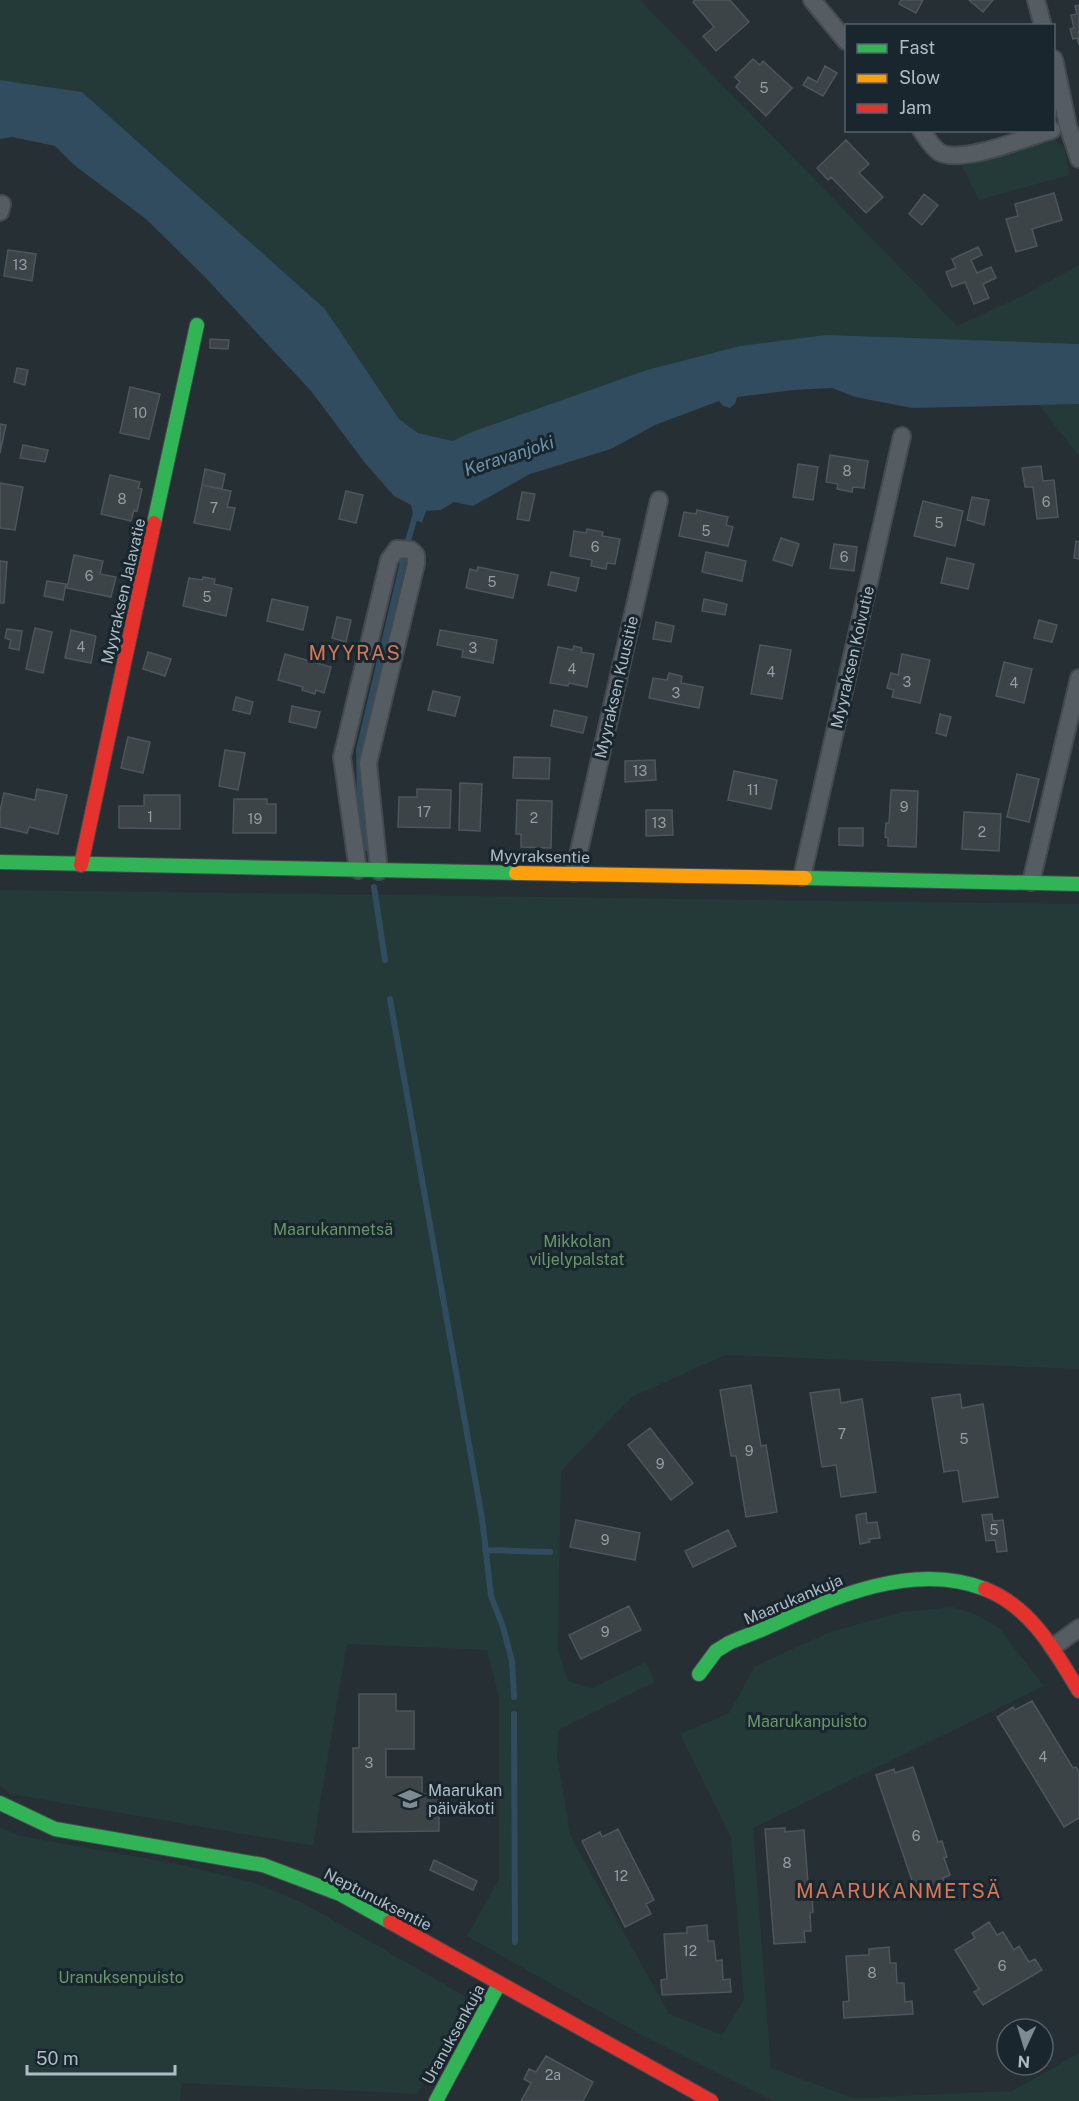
<svg xmlns="http://www.w3.org/2000/svg" width="1079" height="2101" font-family="'Public Sans',sans-serif">
<style>
.green{fill:#233a38}
.water{fill:#314c5e}
.lines{fill:none;stroke-linecap:round;stroke-linejoin:round}
.stream{stroke:#314c5e;stroke-width:6}
.building{fill:#3d4448;stroke:#4d565c;stroke-width:1.5}
.street-casing{stroke:#444a4e;stroke-width:20}
.fast-casing{stroke:#444a4e;stroke-width:16}
.slow-casing{stroke:#444a4e;stroke-width:16}
.jam-casing{stroke:#444a4e;stroke-width:16}
.street{stroke:#565d62;stroke-width:16}
.fast{stroke:#30b455;stroke-width:14}
.slow{stroke:#ff9f0a;stroke-width:14}
.jam{stroke:#e5322d;stroke-width:14}
.labels{text-anchor:middle;stroke-width:6;stroke-linejoin:round;paint-order:stroke}
.number-label{font-size:14px;fill:#929ea6}
.street-label{font-size:16px;fill:#aebcc6;stroke:#19262e}
.park-label{font-size:16px;fill:#659767;stroke:#19262e}
.poi-label{font-size:16px;fill:#aebcc6;stroke:#19262e;text-anchor:start}
.water-label{font-size:18px;font-style:italic;fill:#6d94ab;stroke:#19262e}
.quarter-label{font-size:20px;letter-spacing:1.5px;fill:#d77758;stroke:#19262e}
</style>
<rect width="100%" height="100%" fill="#262f33"/>
<path class="green" d="M0,0H640L957,326L1026,294L1079,265V344L1026,343L469,433L453,441L418,433L399,419L325,309L82,92L0,80Z
M1055,140L1064,147L1070,175L979,200L962,166Z
M1079,404V456L1039,405Z
M0,890L1079,904V1369L725,1355L632,1397L561,1471L558,1651L568,1681L592,1688L646,1662L655,1682L559,1730L557,1756L571,1837L669,2014L722,2035L744,2000L731,1838L680,1734L729,1713L755,1666L830,1632L902,1612L953,1607L975,1614L999,1628L1044,1686L753,1828L771,2068L854,2098L1012,2091L1079,2053V2101H773L641,2035L467,1936L499,1879V1697L487,1650L347,1644L313,1846L10,1794L0,1786Z
M0,1827L21,1836L183,1865L256,1883L303,1903L465,1996L464,2013L417,2094L182,2083L180,2101H0Z"/>
<path class="water" d="M0,80L82,92L325,309L399,419L418,433L453,441L469,433L647,370L740,346L826,335L1079,344V404L912,408L855,397L832,388L793,390L737,397L735,404L730,408L723,406L719,401L655,425L611,449L530,474L473,506L454,502L441,510L426,511L422,523L414,519L411,505L394,496L365,463L311,391L204,276L146,219L74,165L55,146L12,137L0,139Z"/>
<g class="lines">
<path class="stream" d="M407,544L416,513
M366,848L360,804L359,750L403,562
M374,887L385,960
M390,999L482,1518L491,1596L503,1627L512,1661L514,1697
M485,1550L550,1552
M514,1714L515,1942"/>
</g>
<path class="building" d="M695,0H730L749,22L716,51L703,36L714,27L693,2Z
M901,0H923L916,13L899,4Z
M969,0H993L983,12Z
M1079,5V45L1077,38L1073,39L1070,29L1074,28L1071,15L1077,14L1075,6Z
M753,59L760,65L763,61L792,88L766,116L736,87L740,82L735,77Z
M825,66L837,73L823,96L803,85L808,77L817,82Z
M846,140L869,164L859,173L883,197L866,213L831,177L828,180L817,168Z
M1054,193L1062,220L1032,229L1037,246L1016,252L1006,219L1018,216L1015,204Z
M924,194L938,205L922,225L909,214Z
M978,247L982,255L971,260L977,273L991,267L996,278L983,284L989,298L974,304L965,282L952,287L946,272L956,268L952,259Z
M8,250L36,254L32,281L4,276Z
M210,339L229,340L228,349L210,348Z
M17,368L28,370L25,385L14,382Z
M130,387L160,394L149,439L120,433Z
M0,424L6,425L0,453Z
M23,445L48,450L45,462L20,458Z
M830,455L868,461L864,488L853,487L852,492L837,489L838,484L826,482Z
M798,464L818,467L813,500L793,497Z
M1041,466L1043,481L1054,480L1058,517L1037,519L1033,487H1025L1022,468Z
M205,469L225,474L222,489L202,485Z
M110,475L140,482L138,488L142,489L137,511L134,510L131,521L101,514Z
M0,483L23,487L15,530L0,528Z
M202,485L231,491L227,507L235,508L230,530L194,523Z
M346,491L363,495L356,523L339,519Z
M522,492L535,494L529,521L517,519Z
M972,497L989,500L984,525L967,520Z
M923,501L963,511L955,546L914,536Z
M697,510L728,517L726,525L733,527L728,546L679,536L684,512L696,514Z
M587,529L603,532L602,536L620,539L615,564L607,563L606,569L591,566L592,560L570,556L574,531L586,533Z
M781,538L799,544L792,566L773,560Z
M1076,541L1079,542V559L1074,558Z
M834,544L857,547L854,571L830,568Z
M706,552L746,561L742,581L702,572Z
M74,555L103,561L100,574L116,577L111,597L67,588Z
M947,558L974,564L968,589L941,583Z
M0,561L7,562L4,603H0Z
M478,567L518,575L513,598L466,588L470,569L477,571Z
M551,572L579,578L576,591L548,585Z
M203,577L215,579L214,584L232,588L226,616L183,606L189,578L202,580Z
M47,581L66,584L63,600L44,596Z
M272,599L308,607L303,630L267,621Z
M704,599L727,604L725,615L702,611Z
M337,617L351,620L346,642L332,638Z
M1039,620L1057,625L1052,642L1034,638Z
M656,622L674,626L671,642L653,639Z
M35,628L52,632L43,673L26,669Z
M7,629L22,631L19,650L9,648L11,640L5,638Z
M71,630L96,636L91,663L65,658Z
M440,630L497,640L493,663L462,657L463,650L437,645Z
M760,645L791,650L782,699L751,694Z
M574,646L582,648L581,652L594,654L587,687L569,683L568,686L550,683L558,647L573,650Z
M148,652L171,659L165,676L143,669Z
M285,654L331,667L324,693L316,690L315,694L302,690L303,687L278,680Z
M902,654L930,660L920,703L892,697L894,690L887,688L891,673L898,675Z
M1004,662L1032,669L1024,703L996,696Z
M669,673L682,676L681,683L703,687L699,708L649,698L653,678L667,680Z
M433,691L460,697L455,716L428,710Z
M236,697L253,702L250,714L233,710Z
M292,706L320,712L316,728L289,722Z
M554,710L587,717L583,733L551,726Z
M940,714L951,717L946,736L936,733Z
M128,737L150,742L143,773L121,768Z
M225,750L245,753L238,790L219,786Z
M514,757L550,758L549,779L513,778Z
M655,760L656,780L625,782V761Z
M734,771L777,780L771,809L728,800Z
M1017,774L1039,779L1029,822L1007,817Z
M460,783L482,784L480,831L459,830Z
M37,789L67,795L58,834L29,827L27,833L0,827V811L4,793L35,800Z
M417,789L451,790L450,828L398,827L399,797H417Z
M891,790L918,791L916,847L888,846V838L885,837L886,823H889Z
M144,795H180V829L119,828V806H144Z
M234,799H267V804H276V833H233Z
M517,800L552,801L551,848L521,847V834H516Z
M646,810H672L673,835L646,836Z
M964,812L1001,814L999,851L962,849Z
M839,828H863V846L839,845Z
M751,1385L761,1446L766,1445L777,1512L746,1517L736,1456H731L720,1390Z
M839,1389L841,1403L862,1399L876,1492L841,1497L836,1465L822,1467L810,1393Z
M960,1394L962,1408L983,1404L998,1497L963,1502L958,1470L944,1472L932,1398Z
M650,1428L693,1483L671,1500L628,1445Z
M866,1513L867,1523L877,1522L880,1538L869,1539L870,1542L860,1544L856,1515Z
M992,1514L993,1521L1003,1520L1007,1551L997,1552L995,1540L986,1541L982,1515Z
M576,1520L640,1533L635,1560L570,1547Z
M728,1530L736,1546L693,1567L685,1551Z
M629,1606L641,1630L581,1659L569,1635Z
M359,1694H396V1711H414V1749H386V1777H422V1794H439V1831L353,1832V1748H359Z
M1032,1701L1073,1768L1076,1767L1079,1772V1818L1064,1827L997,1717L1013,1707L1015,1710Z
M913,1767L938,1842L942,1841L947,1857L944,1858L950,1875L943,1878L946,1888L918,1898L876,1775L894,1769L895,1773Z
M785,1828V1832L804,1830L809,1896L812,1895L813,1912L810,1913L811,1931H804L805,1942L774,1944L765,1829Z
M618,1829L654,1900L646,1904L651,1914L625,1927L582,1841L600,1832L602,1837Z
M434,1860L477,1881L473,1890L430,1870Z
M989,1922L997,1935L1003,1932L1014,1950L1019,1946L1029,1962L1035,1959L1042,1970L983,2005L974,1992L979,1989L955,1950L975,1938L972,1933Z
M707,1925L708,1941H714L716,1961L722,1960L723,1980L730,1979L731,1992L662,1995L661,1980L667,1979L664,1934L687,1933V1927Z
M889,1947L890,1963H896L897,1983H904L905,2002L912,2001L913,2014L844,2018L843,2002L849,2001L846,1956L869,1955V1949Z
M546,2056L593,2082L583,2101H521L531,2083L524,2079L529,2069L536,2072Z"/>
<g class="lines">
<g class="street-casing">
<path id="street" d="M812,0L846,41
M1036,0L1043,26
M1054,59L1068,126L1079,159
M921,130C926,137 933,148 939,152C961,165 1027,137 1052,130
M0,212L2,204
M358,870L342,757L389,560L397,549L411,550L416,555V564L368,763L379,871
M574,873L659,500
M802,877L902,436
M1031,882L1079,678
M1053,1647L1079,1628"/>
</g>
<g class="fast-casing">
<path id="fast" d="M154,523L197,325
M0,862L516,873
M805,878L1079,884
M699,1674L716,1651L729,1643C742,1637 755,1633 768,1627C833,1597 914,1561 985,1589
M0,1803L55,1829L263,1865L340,1894L390,1922
M436,2101L499,1984"/>
</g>
<g class="slow-casing">
<path id="slow" d="M516,873L805,878"/>
</g>
<g class="jam-casing">
<path id="jam" d="M81,865L154,523
M985,1589C1031,1607 1055,1651 1079,1691
M390,1922L711,2101"/>
</g>
<use href="#street" class="street"/>
<use href="#fast" class="fast"/>
<use href="#slow" class="slow"/>
<use href="#jam" class="jam"/>
</g>
<defs>
<g id="school-bare" transform="scale(1.8)"><path d="M0-5L7-2L0 1L-7-2ZM-4 1L0 2.5L4 1V4Q0 6-4 4Z" fill="#7e8b93" stroke="#19262e" stroke-width="2.5" paint-order="stroke"/></g>
</defs>
<g fill-rule="evenodd">
<use href="#school-bare" x="410" y="1799"/>
</g>
<g class="labels">
<g class="number-label">
<text x="764" y="93">5</text>
<text x="20" y="270">13</text>
<text x="140" y="418">10</text>
<text x="847" y="476">8</text>
<text x="122" y="504">8</text>
<text x="1046" y="507">6</text>
<text x="214" y="513">7</text>
<text x="939" y="528">5</text>
<text x="706" y="536">5</text>
<text x="595" y="552">6</text>
<text x="844" y="562">6</text>
<text x="89" y="581">6</text>
<text x="492" y="587">5</text>
<text x="207" y="602">5</text>
<text x="81" y="652">4</text>
<text x="473" y="653">3</text>
<text x="572" y="674">4</text>
<text x="771" y="677">4</text>
<text x="907" y="687">3</text>
<text x="1014" y="688">4</text>
<text x="676" y="698">3</text>
<text x="640" y="776">13</text>
<text x="753" y="795">11</text>
<text x="904" y="812">9</text>
<text x="424" y="817">17</text>
<text x="150" y="822">1</text>
<text x="534" y="823">2</text>
<text x="255" y="824">19</text>
<text x="659" y="828">13</text>
<text x="982" y="837">2</text>
<text x="842" y="1439">7</text>
<text x="964" y="1444">5</text>
<text x="749" y="1456">9</text>
<text x="660" y="1469">9</text>
<text x="994" y="1535">5</text>
<text x="605" y="1545">9</text>
<text x="605" y="1637">9</text>
<text x="1043" y="1762">4</text>
<text x="369" y="1768">3</text>
<text x="916" y="1841">6</text>
<text x="787" y="1868">8</text>
<text x="621" y="1881">12</text>
<text x="690" y="1956">12</text>
<text x="1002" y="1971">6</text>
<text x="872" y="1978">8</text>
<text x="553" y="2080">2a</text>
</g>
<g class="street-label">
<text transform="translate(123 591) rotate(-77)" y="6">Myyraksen Jalavatie</text>
<text transform="translate(852 657) rotate(-77)" y="6">Myyraksen Koivutie</text>
<text transform="translate(616 687) rotate(-77)" y="6">Myyraksen Kuusitie</text>
<text transform="translate(540 856) rotate(1)" y="6">Myyraksentie</text>
<text transform="translate(793 1599) rotate(-23)" y="6">Maarukankuja</text>
<text transform="translate(378 1899) rotate(27)" y="6">Neptunuksentie</text>
<text transform="translate(453 2034) rotate(-61)" y="6">Uranuksenkuja</text>
</g>
<g class="park-label">
<text x="333" y="1235">Maarukanmetsä</text>
<text x="577" y="1247">Mikkolan<tspan x="577" dy="18">viljelypalstat</tspan></text>
<text x="807" y="1727">Maarukanpuisto</text>
<text x="121" y="1983">Uranuksenpuisto</text>
</g>
<g class="poi-label">
<text x="428" y="1796">Maarukan<tspan x="428" dy="18">päiväkoti</tspan></text>
</g>
<g class="water-label">
<text transform="translate(509 456) rotate(-18)" y="6">Keravanjoki</text>
</g>
<g class="quarter-label">
<text x="355" y="660">MYYRAS</text>
<text x="899" y="1898">MAARUKANMETSÄ</text>
</g>
</g>
<rect x="845" y="24" width="210" height="108" fill="#19262e" stroke="#55626b" stroke-width="1.5"/>
<rect x="857" y="44" width="30" height="9" fill="#30b455" stroke="#55626b" stroke-width="1.5"/>
<text x="899" y="54" font-size="18" fill="#aebcc6">Fast</text>
<rect x="857" y="74" width="30" height="9" fill="#ff9f0a" stroke="#55626b" stroke-width="1.5"/>
<text x="899" y="84" font-size="18" fill="#aebcc6">Slow</text>
<rect x="857" y="104" width="30" height="9" fill="#e5322d" stroke="#55626b" stroke-width="1.5"/>
<text x="899" y="114" font-size="18" fill="#aebcc6">Jam</text>
<g transform="translate(1025 2047) rotate(184)"><circle r="28" fill="#19262e" stroke="#55626b" stroke-width="1.5"/>
<path d="M0-4.5L10 22L0 15L-10 22Z" fill="#7e8b93"/>
<text y="-9" font-size="16" font-weight="bold" text-anchor="middle" fill="#aebcc6">N</text>
</g>
<path d="M27 2065v9h148v-9" fill="none" stroke="#aebcc6" stroke-width="3"/>
<text x="36" y="2065" font-size="18" fill="#aebcc6" stroke="#19262e" stroke-width="4.5" paint-order="stroke">50 m</text>
</svg>
